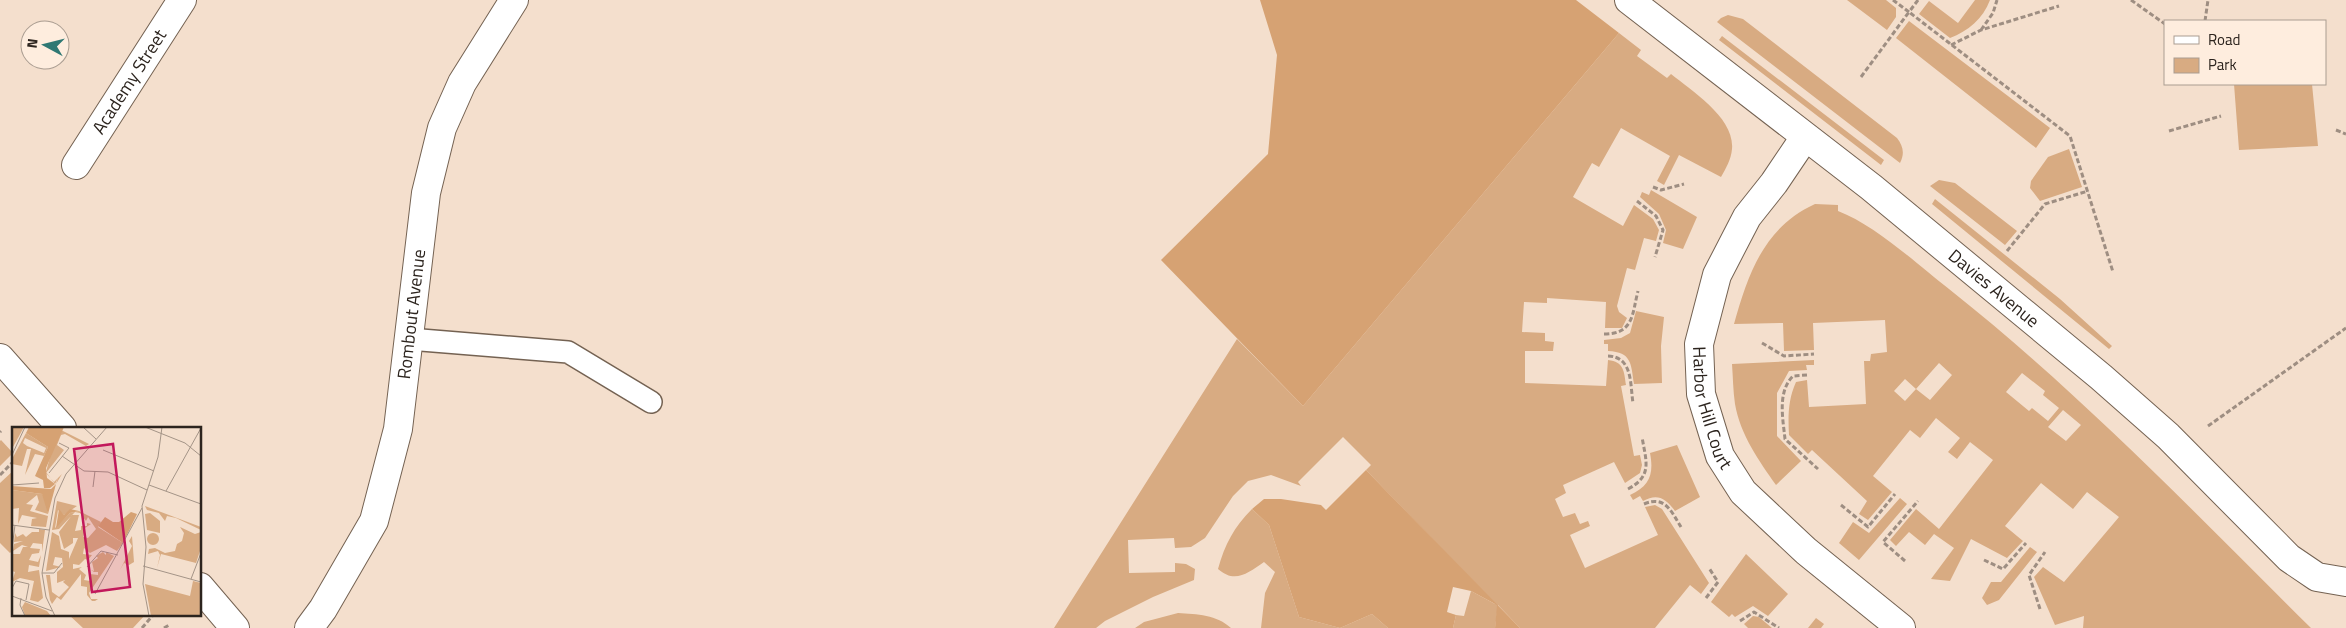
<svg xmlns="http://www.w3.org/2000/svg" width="2346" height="628" font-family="'Titillium Web',sans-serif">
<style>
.green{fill:#d8ab82;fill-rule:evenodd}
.forest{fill:#d6a273}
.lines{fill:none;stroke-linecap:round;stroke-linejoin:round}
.lane-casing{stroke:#746252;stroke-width:24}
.street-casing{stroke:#746252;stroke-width:30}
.secondary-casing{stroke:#746252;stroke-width:30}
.path{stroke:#9e8e82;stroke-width:3;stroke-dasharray:5 2.5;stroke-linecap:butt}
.lane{stroke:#fff;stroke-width:21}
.street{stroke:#fff;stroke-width:28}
.secondary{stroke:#fff;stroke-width:28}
.labels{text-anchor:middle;stroke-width:5;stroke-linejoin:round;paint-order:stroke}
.street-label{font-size:18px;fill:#2c241e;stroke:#feedde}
.inset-road{fill:none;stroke:#a49487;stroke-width:1}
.view{fill:#c2185b;fill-opacity:0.15;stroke:#c2185b;stroke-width:2.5}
.inset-edge{fill:none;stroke:#2c241e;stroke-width:2.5}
</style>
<rect width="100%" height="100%" fill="#f4dfcd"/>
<path class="green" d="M1847,0H1886L1896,8V17L1887,30Z
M1975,0H1990C1983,19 1968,31 1950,38L1919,14L1929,1L1958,23Z
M1728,15L1743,19L1897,138C1903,146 1905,153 1900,163L1717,22L1721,18Z
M1909,21L2050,128L2036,148L1896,38Z
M1619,33L1641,50L1637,56L1667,78L1671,74C1692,91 1735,118 1732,149C1731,160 1726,168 1721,177L1679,155L1664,185L1657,181L1670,156L1621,128L1599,167L1592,163L1573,197L1623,226L1634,205L1653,219L1659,230L1656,241L1644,238L1635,270L1627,268L1617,306L1619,312L1627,318L1622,328H1605L1606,302L1547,298V303L1524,302L1522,332L1545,333V341L1554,342L1553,351H1525V383L1606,386L1608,360C1624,362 1624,371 1626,385L1621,386L1634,456L1640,455L1642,465L1640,473L1625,483L1614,462L1563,485L1566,493L1555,499L1563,517L1575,513L1580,524L1588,521L1590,526L1570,535L1585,568L1658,535L1645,507L1655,505L1662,509L1709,583L1701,594L1690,585L1655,628H1520L1498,605L1495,628H1453L1456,615L1464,616L1471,591L1495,604L1366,470L1371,465L1343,437L1298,482L1301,486L1271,475L1248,481L1233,496L1205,538L1191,547L1175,548L1174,538L1128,540L1129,573L1175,572V563L1186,564L1195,569L1194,580L1153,597L1105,621L1096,628H1054L1237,339L1303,406Z
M1722,36L1884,160L1881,165L1719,40Z
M2234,84H2312L2318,146L2239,150Z
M2069,149L2082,187L2040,201L2030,188L2031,181L2048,157Z
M1939,180L1955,183L2017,231L2005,245L1930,186Z
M1651,190L1697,217L1683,249L1663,243L1666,230L1659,214L1640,197L1642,192L1649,195Z
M1935,199L2060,299L2112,346L2109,349L1932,204Z
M1815,204L1838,205V211C1875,225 1917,264 1949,289C2079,392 2193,511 2311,628H2083L2084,616L2055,625L2034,577L2043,567L2064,582L2119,517L2087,492L2073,509L2041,483L2005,526L2023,541L2007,558L1971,539L1950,581L1931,579L1954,548L1934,534L1925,545L1909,532L1896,546L1890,540L1916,509L1939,529L1993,460L1970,442L1957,459L1948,452L1960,438L1936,418L1920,438L1910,430L1873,476L1892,492L1868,520L1859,514L1867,501L1812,450L1808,454L1789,435C1788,416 1788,400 1796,382L1807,380L1809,407L1866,404L1864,361H1870L1871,354L1887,352L1885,320L1813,323L1814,350L1784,351L1783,323L1734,324C1748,274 1764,227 1815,204ZM1939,363L1952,375L1930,400L1916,389ZM2022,373L2045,391L2043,395L2059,408L2048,421L2032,408L2029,411L2006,392ZM1905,379L1916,389L1905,401L1894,391ZM2063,410L2081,425L2066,441L2048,427Z
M1636,311L1664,317L1661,346L1662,383L1634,384C1631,364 1632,352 1608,351V344H1604V340L1621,338L1630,333Z
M1814,360V365H1806L1807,370L1789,371L1777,393V436L1801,461L1776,485C1759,461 1740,434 1735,404C1733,391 1733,377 1732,364Z
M1,440L13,453L0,466V441Z
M1677,445L1700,497L1675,511C1666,498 1657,493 1643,501L1640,496L1633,500L1630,495C1650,486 1654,474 1650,453Z
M14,470V549L10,553L0,543V483Z
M1900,498L1907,504L1859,560L1839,543L1853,522L1869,533Z
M1252,509L1269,525L1299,617L1340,628L1372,614L1388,628H1261L1265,593L1275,572L1264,562C1248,573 1235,584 1218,569C1225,544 1234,527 1252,509Z
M2030,547L2037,552L1999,600L1987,605L1982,598L1991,582H2001Z
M1746,554L1788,594L1768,616L1753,606L1735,617L1732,614L1729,617L1711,602Z
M1178,613C1197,614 1217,615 1231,628H1135L1144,622Z
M68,614H146L133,628H83Z
M1753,616L1759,617L1772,628H1748L1744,624Z
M1816,618L1824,624L1821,628H1808Z"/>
<path class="forest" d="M1260,0H1576L1619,33L1303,406L1161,260L1268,154L1277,55Z
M1366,470C1417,523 1469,575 1520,628H1495L1497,605L1471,591L1453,587L1447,612L1456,615L1453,628H1388L1372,614L1340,628L1299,617L1269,525L1252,509L1264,499H1281L1321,505L1326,510Z"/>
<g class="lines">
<g class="lane-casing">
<path id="lane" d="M409,339L568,352L651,402"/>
</g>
<g class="street-casing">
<g id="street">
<path id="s1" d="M1629,0L1871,187L2101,377L2168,436L2289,558L2317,577L2346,582"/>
<path id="s2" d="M1805,137L1774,183L1747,217L1717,275L1699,344L1701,394L1720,456L1743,492L1806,551L1901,628"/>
<path id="s3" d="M76,165L182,0"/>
<path id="s4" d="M309,628L323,609L374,521L398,429L426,193L442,128L462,83L514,0"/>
</g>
</g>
<g class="secondary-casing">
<path id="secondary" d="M0,358L62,428
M200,587L235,628"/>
</g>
<path class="path" d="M1893,0L1909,12L1918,0
M2131,0L2165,24
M2205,21L2208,0
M1981,30L1993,13L1997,0
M1951,45L1981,30L2059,6
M1861,77L1909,12L2070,136L2113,272
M2336,130L2346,134
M2169,131L2221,116
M1653,187L1661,190L1684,184
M1637,201L1656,216L1663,230L1655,257
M2007,251L2045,204L2088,191
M1604,334C1634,334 1632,314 1638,291
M1762,343L1784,356L1814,354
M1608,356C1633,357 1630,384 1633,403
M1807,375L1793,376C1777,392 1783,419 1785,439L1818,469
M2208,426L2346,328
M0,432L1,431
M0,475L14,461
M1628,489C1653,476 1646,461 1642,437
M1644,504C1665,495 1671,511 1681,527
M1841,505L1868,527L1895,494
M13,556L14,555
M1984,560L2003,569L2026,543
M1905,561L1883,542L1918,501
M1706,598L1718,582L1709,568
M2040,609L2029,575L2045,552
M1740,621L1754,612L1779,628
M142,628L154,614
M164,628L169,625"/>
<use href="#lane" class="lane"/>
<use href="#street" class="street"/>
<use href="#secondary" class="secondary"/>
</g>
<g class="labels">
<g class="street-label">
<text dy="6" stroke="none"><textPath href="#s3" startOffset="99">Academy Street</textPath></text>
<text dy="6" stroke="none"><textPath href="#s1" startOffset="465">Davies Avenue</textPath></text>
<text dy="6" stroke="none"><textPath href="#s4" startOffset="336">Rombout Avenue</textPath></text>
<text dy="6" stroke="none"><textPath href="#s2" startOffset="301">Harbor Hill Court</textPath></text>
</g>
</g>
<g transform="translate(12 427)">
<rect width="189" height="189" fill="#f4dfcd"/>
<path d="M0,0H12L1,20L0,19ZM25,0H43L77,17L74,19L53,7L49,8L45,18L52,23L34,46L42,55L50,47L44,57L46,51L43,57L34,45L41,19ZM14,6L36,20L32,29L23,27L13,48L19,22H15L10,39L0,37V32ZM13,11L34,21L32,26L15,19L11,16ZM0,63L30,67L33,70L36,87L23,83L27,75L25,68L14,77L21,78L18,84L36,89L34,100L19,99L20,92L25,91L10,88L6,97L7,81L0,82ZM45,74L65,79L52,88L46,83L43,101L58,86L67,84L89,95L86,100L111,116L105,124L94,118L78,126L72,121L71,127L80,128L76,133L73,132L67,138L61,137V142L70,140L67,142L74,148L72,153L78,154V147L86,148V145H82L79,143L82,144L80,135L86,131L84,129L91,125L94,128V125L102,129L77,166L79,172H86L83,174H80L75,168V160L69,159V147L49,173L45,170L40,177L38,173L34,148H38L40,165L47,170L57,160L51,155L53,153L45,156V145L51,140L50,131L43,130L41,138L49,140L34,144L40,105L47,109L49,122L57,125V132L66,111H61V116L52,122L47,105L60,88H67L63,104L69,103V99H75V96L79,97L73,101L71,110L76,111L84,102L76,90L74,94L68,86L63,85L47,102L40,103ZM133,79L189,100V103L164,91L155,89L153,94L147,86L135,83ZM138,86L148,94V106L135,103L133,87ZM168,100L183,107L189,105V121L184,136L149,127L145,141L148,128L146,124L136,127L137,122L143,121L153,126L163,124L165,117L170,114L172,106ZM27,102L33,103L30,125V117L21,116L18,121L28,122L27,126L20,127L17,133L26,135L29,128L27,140L17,138L16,145L27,143L31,171L26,175L18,173L22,154L8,151L0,155L3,145L0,144V132L1,127H8L11,120H16L10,118L1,124L2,117L11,114L2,115L3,106L5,110L11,107L14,110L20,105H27ZM135 112a6 6 0 1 1 12 0a6 6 0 1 1-12 0ZM120,109L122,135L117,138L112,136L108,143L120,119L117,114ZM181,154L189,156V189H139L133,157L178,169ZM13,175L35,184L39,189H13L10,180Z" fill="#d8ab82" fill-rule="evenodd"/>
<path d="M17,0H52L34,41L35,51L43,57L38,61H32L31,53L23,49L36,20L14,6ZM44,57L36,87L30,67L0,63V59L39,62ZM47,82L52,88L58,82L67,84L58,86L44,101ZM119,85L125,87L111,116L86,99L93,90L101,95H107Z" fill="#d6a273"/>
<path class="inset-road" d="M71,0L84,12M133,0L173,16L189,29M91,23L142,44M0,28L13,0M50,29L72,44L96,45L135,63M37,46L57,21L47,16M0,58L27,56M137,58L189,77M81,60L83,44M154,64L189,1M0,98L37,103M0,121L3,98M131,139L189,155M75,140L89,124L106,128M30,146H42L50,136M179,152L189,126M0,161L4,154L17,157L14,173M83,167L130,81M0,169L40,184M9,171L8,178L13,189M43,189L34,170L30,146L43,71L54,47L95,0M137,189L131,157L134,120L130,79L146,30L150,0"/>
<path class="view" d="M101,17L118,160L80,165L62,22Z"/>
<rect width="189" height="189" class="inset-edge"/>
</g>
<rect x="2164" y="20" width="162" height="65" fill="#feedde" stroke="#aa9d91"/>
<rect x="2174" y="36" width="25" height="8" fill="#ffffff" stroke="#aa9d91"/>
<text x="2208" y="45" font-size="15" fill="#2c241e">Road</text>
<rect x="2174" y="58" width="25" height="15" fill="#d8ab82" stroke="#aa9d91"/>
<text x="2208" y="70" font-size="15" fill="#2c241e">Park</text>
<g transform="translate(45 45) rotate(277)"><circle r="24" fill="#feedde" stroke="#aa9d91"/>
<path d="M0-4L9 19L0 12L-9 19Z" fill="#2f7873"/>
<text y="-8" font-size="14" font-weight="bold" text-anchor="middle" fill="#2c241e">N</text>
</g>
</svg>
